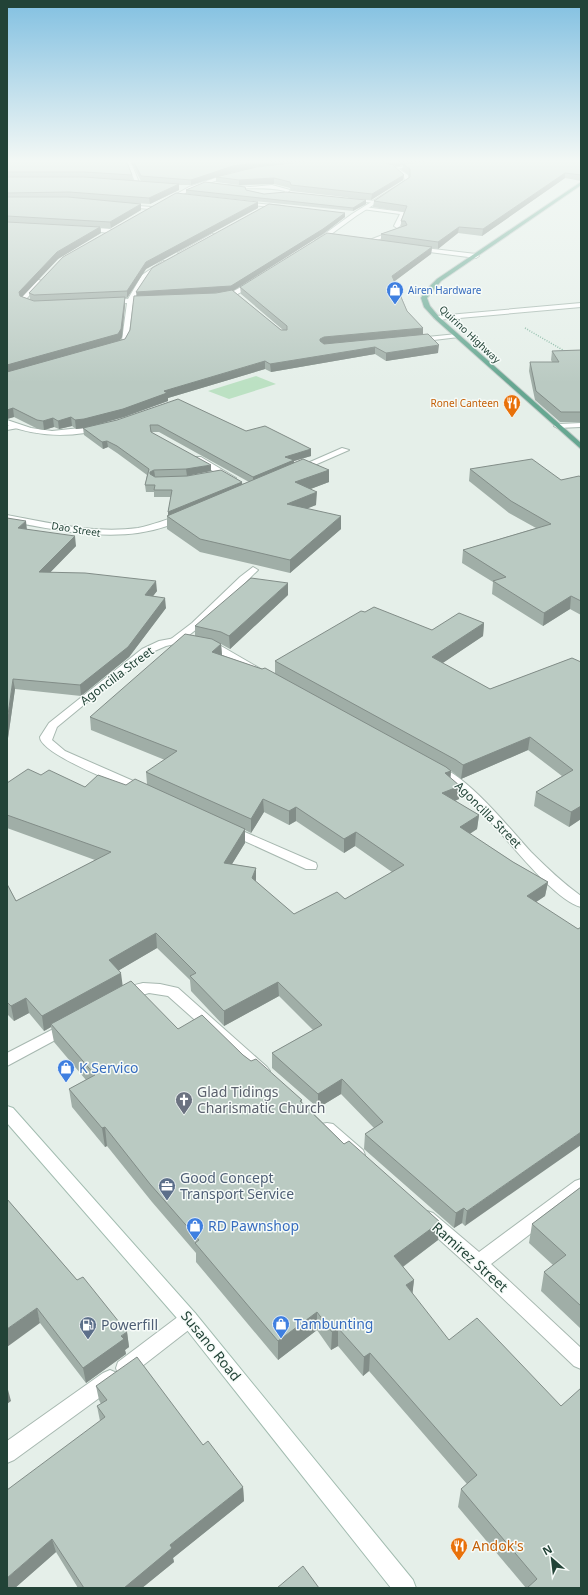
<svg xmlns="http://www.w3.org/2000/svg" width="588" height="1595" font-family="'Noto Sans',sans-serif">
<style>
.green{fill:#bce1c3}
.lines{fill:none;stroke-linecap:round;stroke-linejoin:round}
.service-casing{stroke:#a7b8b0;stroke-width:2}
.minor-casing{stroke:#a7b8b0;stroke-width:2}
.secondary-casing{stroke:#a2bcb0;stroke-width:2}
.primary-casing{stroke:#c1cac7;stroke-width:2}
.path{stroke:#83b5a0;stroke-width:1.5;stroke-dasharray:1 1.5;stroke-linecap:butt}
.service{fill:#fff;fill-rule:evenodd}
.minor{fill:#fff;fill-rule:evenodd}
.secondary{fill:#fff;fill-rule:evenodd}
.primary{fill:#66a791;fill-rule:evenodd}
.wall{fill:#a0aea7;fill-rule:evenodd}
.shaded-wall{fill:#828d88}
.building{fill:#bacac2;stroke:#828d88}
.labels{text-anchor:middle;stroke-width:3;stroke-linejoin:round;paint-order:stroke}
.far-shop-label{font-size:10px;fill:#366cbe;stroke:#f6fbf8;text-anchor:start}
.far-street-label{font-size:10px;fill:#224337;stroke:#f6fbf8}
.far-food-label{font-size:10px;fill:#c56008;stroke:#f6fbf8;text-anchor:end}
.street-label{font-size:12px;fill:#224337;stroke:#f6fbf8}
.near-shop-label{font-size:14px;fill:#366cbe;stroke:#f6fbf8;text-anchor:start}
.near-worship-label{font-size:14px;fill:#5b616d;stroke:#f6fbf8;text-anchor:start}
.near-service-label{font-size:14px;fill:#4e5e75;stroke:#f6fbf8;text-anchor:start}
.near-street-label{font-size:14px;fill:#224337;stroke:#f6fbf8}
.near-food-label{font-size:14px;fill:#c56008;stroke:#f6fbf8;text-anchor:start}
</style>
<rect width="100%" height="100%" fill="#e5efe9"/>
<path class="green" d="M256,376L276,384L229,399L208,391Z"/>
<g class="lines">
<g class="service-casing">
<path id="service" d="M418,164L420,166L395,169L393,168Z
M228,185L250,187L272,185L290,190L286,194L284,193L285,191C266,186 246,190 226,187Z
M349,198L375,201L377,202L375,203L347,200Z
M364,207L403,212L405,213L400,226L397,228L394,226L400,214L362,209Z
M393,231L398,232L372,242L367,241Z
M581,303V307L437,320L434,318L437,316Z
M457,334L459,335V337L417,342L414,340L417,338Z
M581,423V427L558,428L554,426L558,424Z
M15,424L19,426L18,428L7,430V426Z
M253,567L258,570L256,572C243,584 186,647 171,643L170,641L171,639L192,623L240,577Z
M189,1311L195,1313L198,1319L195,1325L132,1374L125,1377L118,1374L116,1368L118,1362L183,1313Z
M110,1370L117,1373L120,1379L117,1385L14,1460L7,1463V1441L103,1373Z"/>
</g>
<g class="minor-casing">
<path id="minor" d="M126,160H130L140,185L136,184Z
M366,160C379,158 397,167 408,175L409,182L356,216L319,243H315V241L352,214L405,181L404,177L393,169Z
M230,173L234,174L193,189L168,202L164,201L189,187Z
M242,202L283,206L285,207L283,208L240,204Z
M126,205L151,207L153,208L151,209L124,207Z
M84,227L110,229L113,231L110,233L82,230Z
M212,234L217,235L183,254L178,253Z
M416,247L476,254L479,256L476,258L414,250Z
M163,261L168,262L146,277L134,299L150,298L153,300L133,303L128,341L120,347H116V345L122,340L127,303L110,304L107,302L110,300L128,299L142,275Z
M38,280L43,281L26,299L29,302L37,304L34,306L25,305L20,299Z
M254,280L256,283C246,289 228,303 217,296L232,292Z
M7,420L31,428L52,431L99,426L103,428C98,432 91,432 85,433C58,437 33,435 7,425Z
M342,448L349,450L301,471L294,469Z
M195,457H201L236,478L229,480L195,461Z
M7,515C50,523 94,534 138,528C153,525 167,519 182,515L186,518C182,523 173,524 167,526C115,544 59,530 7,521Z
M175,638L203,641L221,646L264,671L263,673H255L213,650L202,647L175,644L166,646L150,653L97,694L57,727L52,740L65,751L147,787L149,790L147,793H139C122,785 40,754 40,737L49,723L142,649L159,641Z
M437,766C465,773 511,830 531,852C547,868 563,883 581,896V907C554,900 509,841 489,820C472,802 453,786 433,772L431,770Z
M231,826L316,863L317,866L316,869H306L227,833L225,830Z
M143,983L160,984L178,988L267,1067L270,1071L267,1075L262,1077L257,1075L168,996L149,993L126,1000L121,999L119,995C123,987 135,985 143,983Z
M67,1022L72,1023L74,1027L72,1031L7,1066V1053Z
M327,1123L333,1124L363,1150L365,1155L363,1160L357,1162L351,1160L321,1134L319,1129L321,1124Z
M581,1179V1195L491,1264L581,1348V1369L574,1366L472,1269L421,1223L418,1218L421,1213L427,1211L433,1213L479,1252L575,1181Z"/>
</g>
<g class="secondary-casing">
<path id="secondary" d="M7,1106L13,1108L195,1313L413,1580L416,1588H391L183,1325L7,1123Z"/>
</g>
<g class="primary-casing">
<path id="primary" d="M581,182V185L441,281L427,298L430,306L439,317L581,443V449L435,319L424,307L421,298L425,291L437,279Z"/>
</g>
<path class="path" d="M525,328L566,352"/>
<use href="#service" class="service"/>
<use href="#minor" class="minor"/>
<use href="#secondary" class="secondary"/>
<use href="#primary" class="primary"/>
</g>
<path class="wall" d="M7,160L132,175L133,180L141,181L130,160H377L393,165L378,160H581V181L565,178L482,236L458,233L438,249L432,248L431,254L395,281L407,311L423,334L438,353L386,361L375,354L271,372L265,369L168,398V401L124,417L85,428L76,429L72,426L59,429L54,427L44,430L38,429L14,417L7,419ZM393,165L396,166L403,165L402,170L409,175L410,178L374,201L373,207L404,212L401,221V227L381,234V240L240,287L241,294L283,330H281L233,291L323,234L345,217V213L137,296L130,330L125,339L120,340L122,337L125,305V298H127L146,269L258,208L29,293L30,299L22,297L58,259L101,233V228H111L141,210V204L135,203L150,204L179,190V185H191L216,177V182L239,185L274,184L290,188L291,191L371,200L403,180ZM245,170L221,176L233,172ZM222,292L216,293L188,294Z
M186,190H246L264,194L366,200V204L353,211L186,194Z
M581,350V422H560L535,400L529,371L530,362H552L551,360L552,351Z
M117,420L246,431L311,449V456L294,461V463L329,470V482L310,489L316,505L307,508L341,529L290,573L200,552L167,529V516H168V512L171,497H154V492H146L145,485L147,475L117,453L108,447L103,449L84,435L83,428ZM151,432H159L249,482L242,484V482L187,475L211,471Z
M470,469L561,480L581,477V615L570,609L543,626L492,594L493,582L462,563L463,550L536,528L509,513L469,481Z
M27,529L76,546L50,572L157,591L153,596L166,608L129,657L81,696L15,689L7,745Z
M288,595L230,649L221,644L222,655L262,669L275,673V661L365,612L432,630L484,623L483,636L442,663L490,689L572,658L581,819L569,827L534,806L536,792L562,776L528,750L461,779L455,774L451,771L450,778L459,799L455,801L479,815L477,829L470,834L513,862L548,882L545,896L536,902L465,1226L462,1223L454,1228L364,1149L365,1134L374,1128L341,1094L318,1108L272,1068V1053L313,1030L279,996L224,1026L191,991L190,980L157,948L119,970L122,985L178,1029L243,1055L302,1100V1102L344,1144L440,1222L438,1240L403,1267L414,1280L412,1294L581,1588H526L458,1507L461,1489L467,1484L369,1371L363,1376L338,1346L331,1350L317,1330L278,1360L196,1262V1253L152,1202L107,1146L105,1147L72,1107L69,1089L86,1080L54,1042L51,1027L44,1031L29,1013L14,1021L7,1014V884L16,901L95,860L7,828V783L41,775L85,787L126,785L147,784L146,772L165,760L91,730L90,717L195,636V626ZM264,812L289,825L296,821L344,853L355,846L392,872L345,899L294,914L256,882V868L232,864L245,843V830L251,833Z
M581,1187V1329L541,1291L544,1272L553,1265L529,1243L532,1224Z
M7,1199L77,1280L127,1332L129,1347L125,1350L126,1354L86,1383L40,1323Z
M96,1386L203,1445L243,1487L244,1501L173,1558L174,1562L142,1588H78L56,1552L15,1588L100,1421L97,1406L101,1404L99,1400Z"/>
<path class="shaded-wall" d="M284,160H329L233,172L191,185V180L233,166Z
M396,160H440L403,164V165L396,166Z
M565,173V178L482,236L483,229Z
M404,175L403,180L371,200L372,194Z
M274,178V184L239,185V180Z
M179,184V190L150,204L149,198Z
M366,200V204L353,211V208Z
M258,202V208L146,269L127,298V291L146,262Z
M141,204V210L111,228L110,222Z
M345,213V217L323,234L231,292L137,297L136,292Z
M100,227L101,233L58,259L20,299L19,292L57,252Z
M459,227L458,233L438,249V242Z
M432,247L431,254L392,283V276Z
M125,297V305L122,337L119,342L7,373V365Z
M423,328V336L320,347V339L324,337Z
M439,345L438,353L386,361V353Z
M375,347V354L271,372L270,364Z
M265,361V369L168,398V401L124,417L85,428L76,429L75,420L164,391Z
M13,408L14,417L7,419V410Z
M71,417L72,426L59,429L58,421Z
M53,418L54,427L44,430L43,421Z
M107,441L108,447L103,449L102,442Z
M311,449V456L294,461V467L253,484V477L285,457Z
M211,465V471L187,476L186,469Z
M154,470L155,476L150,479V472Z
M329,470V482L295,495V482Z
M242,482L243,489L168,517V512Z
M317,492L316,505L287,517V504Z
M341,516V529L290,573V560Z
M26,521L27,530L18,528Z
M75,536L76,546L41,582L39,572Z
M156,581L157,591L146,605L145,595Z
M288,583V595L230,649L229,636Z
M571,596L570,609L543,626L544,613Z
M165,598L166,608L129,657L81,696L80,685Z
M484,623L483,636L431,671L432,657Z
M221,644L222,656L212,652Z
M13,679L15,689L7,745V722Z
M530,737L528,750L461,779L463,765Z
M451,771L450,784L445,773Z
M460,786L459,799L440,807L442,793Z
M263,799L264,812L251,833V819Z
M581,806V819L569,827L571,812Z
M296,807V821L289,825V811Z
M479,815L477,829L458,841L460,827Z
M245,829V843L224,877V863Z
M356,832L355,846L344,853V839Z
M256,868V882L252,878Z
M548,882L545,896L524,910L527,896Z
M156,933L157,948L111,975L109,960Z
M121,973L123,988L51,1024V1027L44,1031L42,1016Z
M278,982L279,996L224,1026V1011Z
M26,998L29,1013L14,1021L11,1006Z
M342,1079L341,1094L318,1108V1094Z
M105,1127L107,1146L105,1147L102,1128Z
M581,1132V1145L465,1226L467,1211Z
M464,1208L462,1223L454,1228L456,1213Z
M440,1222L438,1240L393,1274L394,1256Z
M414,1280L412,1298L406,1285Z
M37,1308L40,1323L7,1347V1329Z
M317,1312V1330L278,1360V1341Z
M338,1328V1346L331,1350L332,1332Z
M127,1332L129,1347L125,1350L126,1354L86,1383L83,1368Z
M370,1353L369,1371L363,1376L364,1357Z
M7,1386L11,1401L7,1404Z
M243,1487L244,1501L173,1558L174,1562L142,1588H124L170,1545Z
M52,1539L56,1552L15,1588H7V1578Z"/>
<path class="building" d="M7,160H126L132,175L85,172H7Z
M133,160H284L233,166L191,180L141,176Z
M316,160H377L393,165L404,175L372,194L291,185L290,182L274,178L239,180L216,177L256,167Z
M435,160H581V175L565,173L483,229L459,227L438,242L381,234L407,225L405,221H401L407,206L374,201L410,177V169L403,164Z
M7,177H84L179,184L149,198L69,192L7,193Z
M205,182L245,187L246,190L264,194L286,192L366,200L353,208L186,190Z
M176,193L258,202L146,262L127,291L34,295L29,293L63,257Z
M7,197H68L141,204L110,222L7,216Z
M269,204L345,213L323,229L231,286L136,292L152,268Z
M7,222L100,227L57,252L19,292L20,296L34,301L125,297L121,329L118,334L7,365Z
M327,233L432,247L392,276L407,311L423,328L324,337L320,339V341L324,344L428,334L439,345L386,353L375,347L270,364L265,361L164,391L167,393L123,409L84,419L75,420L71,417L58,421L53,418L43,421L37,420L13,408L7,410V372L125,339L130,330L134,296L216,293L232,290L281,330H287V326L240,287Z
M581,350V412H561L536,391L530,362H559L552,351Z
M178,399L246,431L265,426L311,449L285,457L294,460L253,477L158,425H150L151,432L211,465L186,469L154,470L150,472V474L155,477L187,476L221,470L242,482L168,512L172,490H154L155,485H145L149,469L117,446L107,441L102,442L83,428L117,420Z
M303,459L329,470L295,482L317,492L287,504L341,516L290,560L200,539L167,516Z
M532,459L561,480L579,476L581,477V601L571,596L544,613L493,581L506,577L463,550L551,524L511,501L470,469Z
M7,518L26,521L18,528L75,536L39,572L85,573L156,581L145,595L165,598L128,647L80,685L13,679L7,722Z
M251,578L288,583L229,636L221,632L195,626Z
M374,607L432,630L459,613L484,623L432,657L490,689L572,658L581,662V806L571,812L536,792L573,770L530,737L463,765L456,760L275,661L361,611L365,612Z
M185,634L212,639L221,644L212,652L262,669L265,668L446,767L451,771L445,773L460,786L442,793L479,815L460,827L513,862L548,882L527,896L578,929L581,927V1132L467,1211L464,1208L456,1213L365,1134L383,1122L342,1079L318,1094L272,1053L322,1025L278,982L224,1011L190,976L196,973L156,933L109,960L121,973L42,1016L26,998L11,1006L7,1002V884L16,901L111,852L7,815V783L28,769L41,775L49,770L85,787L98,775L126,785L135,779L245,829L224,863L256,868L252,878L294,914L337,892L345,899L404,865L356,832L344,839L296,807L289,811L263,799L251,819L146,772L177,751L90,717Z
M131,981L178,1029L202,1015L243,1055L251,1061L256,1059L302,1100L300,1101L344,1144L349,1141L440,1222L394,1256L414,1280L406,1285L449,1340L477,1318L561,1406L581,1388V1588H527L537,1579L461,1489L477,1475L370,1353L364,1357L338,1328L332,1332L317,1312L278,1341L195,1243L199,1240L150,1184L105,1127L102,1128L69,1089L95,1075L51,1024Z
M581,1187V1306L544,1272L566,1255L532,1224Z
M7,1199L77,1280L83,1277L127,1332L121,1336L124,1339L83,1368L37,1308L7,1329Z
M137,1357L203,1445L208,1441L243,1487L170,1545L172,1548L124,1588H84L52,1539L7,1578V1490L105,1417L97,1406L107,1400L96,1386Z
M303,1566L319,1588H277Z"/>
<linearGradient id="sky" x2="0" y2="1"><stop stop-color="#82c0e1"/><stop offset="0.42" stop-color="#f3f8f5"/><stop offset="1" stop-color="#f3f8f5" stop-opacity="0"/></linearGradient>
<rect width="588" height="383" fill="url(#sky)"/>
<defs>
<g id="shop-pin" transform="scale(0.9)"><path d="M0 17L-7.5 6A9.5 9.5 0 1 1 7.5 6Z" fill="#3f7fe0" stroke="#f6fbf8"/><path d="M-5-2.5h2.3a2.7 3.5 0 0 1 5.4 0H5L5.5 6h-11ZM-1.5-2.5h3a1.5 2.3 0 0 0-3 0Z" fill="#fff"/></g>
<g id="restaurant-pin" transform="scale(0.9)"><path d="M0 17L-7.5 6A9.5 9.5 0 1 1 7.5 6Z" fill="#e8710a" stroke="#f6fbf8"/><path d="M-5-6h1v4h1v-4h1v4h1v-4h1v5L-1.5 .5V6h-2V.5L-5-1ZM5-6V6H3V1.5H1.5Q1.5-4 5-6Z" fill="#fff"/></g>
<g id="church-pin" transform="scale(0.9)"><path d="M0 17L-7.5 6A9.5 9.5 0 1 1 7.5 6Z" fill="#6b7280" stroke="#f6fbf8"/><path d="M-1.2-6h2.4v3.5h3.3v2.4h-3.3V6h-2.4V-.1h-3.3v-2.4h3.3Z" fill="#fff"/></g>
<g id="office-pin" transform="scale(0.9)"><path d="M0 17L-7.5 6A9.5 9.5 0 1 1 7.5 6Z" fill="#5c6f8a" stroke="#f6fbf8"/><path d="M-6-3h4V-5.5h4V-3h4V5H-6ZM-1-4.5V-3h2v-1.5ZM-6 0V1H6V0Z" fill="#fff"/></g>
<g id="fuel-pin" transform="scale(0.9)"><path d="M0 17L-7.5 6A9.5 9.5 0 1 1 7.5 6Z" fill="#5c6f8a" stroke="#f6fbf8"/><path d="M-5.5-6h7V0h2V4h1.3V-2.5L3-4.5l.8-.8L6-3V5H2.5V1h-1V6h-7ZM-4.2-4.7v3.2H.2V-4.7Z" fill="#fff"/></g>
</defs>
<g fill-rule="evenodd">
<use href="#shop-pin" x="395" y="290"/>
<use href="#restaurant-pin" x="512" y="403"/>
<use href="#shop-pin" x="66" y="1068"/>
<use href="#church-pin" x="184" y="1100"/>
<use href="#office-pin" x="167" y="1186"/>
<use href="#shop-pin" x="195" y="1226"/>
<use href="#shop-pin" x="281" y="1324"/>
<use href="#fuel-pin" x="88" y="1325"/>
<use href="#restaurant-pin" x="459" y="1546"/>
</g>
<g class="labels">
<g class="far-shop-label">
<text x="408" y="294">Airen Hardware</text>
</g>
<g class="far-street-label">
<text transform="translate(470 334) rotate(43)" y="4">Quirino Highway</text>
<text transform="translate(76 529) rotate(9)" y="4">Dao Street</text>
</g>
<g class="far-food-label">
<text x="499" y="407">Ronel Canteen</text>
</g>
<g class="street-label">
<text transform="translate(117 676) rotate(-37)" y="4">Agoncilla Street</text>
<text transform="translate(488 815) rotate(45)" y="4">Agoncilla Street</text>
</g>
<g class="near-shop-label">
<text x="79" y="1073">K Servico</text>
<text x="208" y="1231">RD Pawnshop</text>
<text x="294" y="1329">Tambunting</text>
</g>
<g class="near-worship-label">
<text x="197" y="1097">Glad Tidings<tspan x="197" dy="16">Charismatic Church</tspan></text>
</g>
<g class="near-service-label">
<text x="180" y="1183">Good Concept<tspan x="180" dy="16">Transport Service</tspan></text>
<text x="101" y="1330">Powerfill</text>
</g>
<g class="near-street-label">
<text transform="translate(470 1257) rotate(42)" y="5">Ramirez Street</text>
<text transform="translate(211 1346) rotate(51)" y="5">Susano Road</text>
</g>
<g class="near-food-label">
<text x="472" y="1551">Andok's</text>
</g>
</g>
<rect width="588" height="1595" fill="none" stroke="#224337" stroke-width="16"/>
<g transform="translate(552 1559) rotate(332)" stroke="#f6fbf8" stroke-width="3" paint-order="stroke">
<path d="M0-3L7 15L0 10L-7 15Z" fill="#224337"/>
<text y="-6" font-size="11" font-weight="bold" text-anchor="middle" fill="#224337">N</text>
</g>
</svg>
